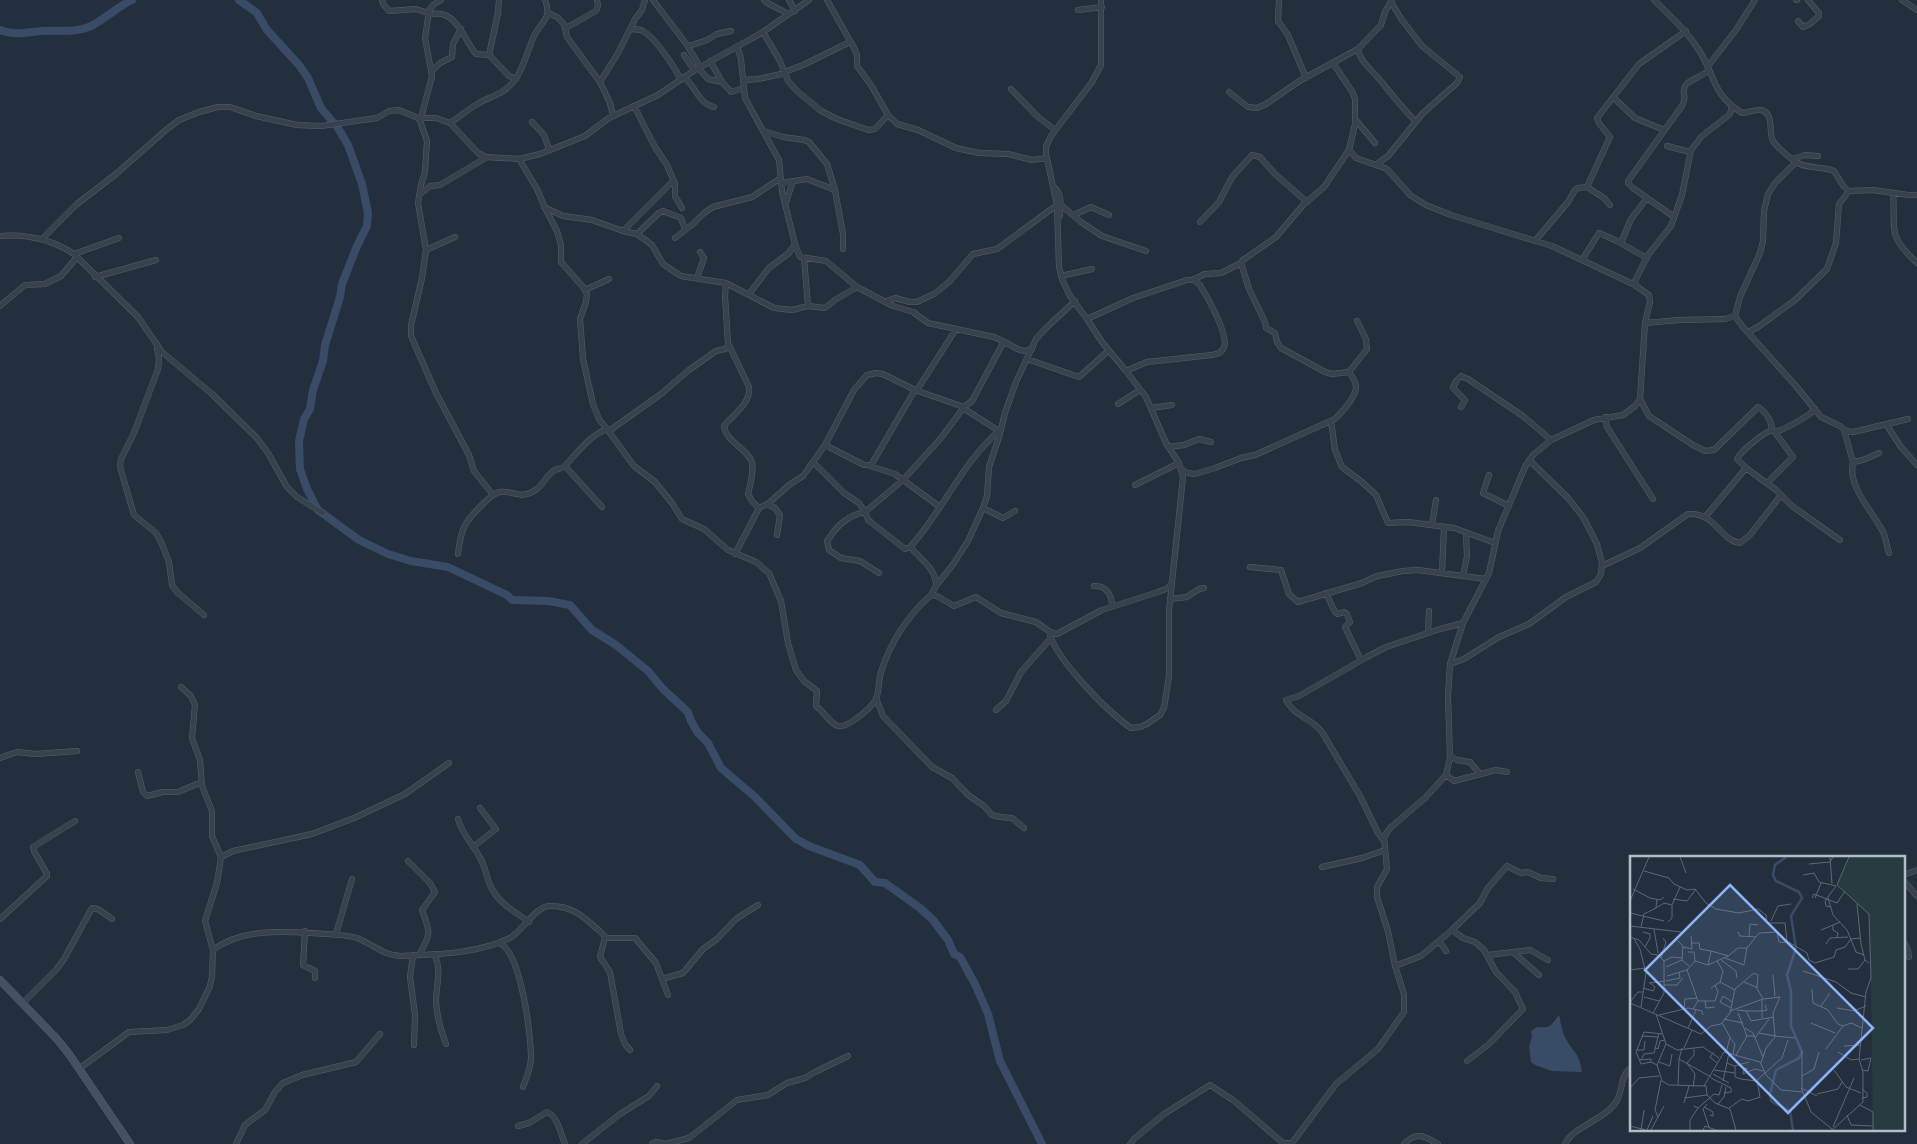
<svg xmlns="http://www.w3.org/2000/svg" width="1917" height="1144" font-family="'Public Sans',sans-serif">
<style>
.water{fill:#394c67}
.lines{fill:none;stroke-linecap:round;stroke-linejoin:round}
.river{stroke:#394c67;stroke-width:8}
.street-casing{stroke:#565f6c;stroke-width:6}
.secondary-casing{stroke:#565f6c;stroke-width:8}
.street{stroke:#38414e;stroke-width:5}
.secondary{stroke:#465061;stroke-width:7}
.inset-river{fill:none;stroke:#394c67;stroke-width:2.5}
.inset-road{fill:none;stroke:#5e6776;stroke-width:1}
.view{fill:#8ab4f8;fill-opacity:0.15;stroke:#8ab4f8;stroke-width:2.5}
.inset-edge{fill:none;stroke:#b4bcc9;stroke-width:2.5}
</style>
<rect width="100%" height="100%" fill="#242f3e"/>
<path class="water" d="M1559,1015C1561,1023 1562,1032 1566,1039C1575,1055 1579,1052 1582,1072L1552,1071L1535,1065L1531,1062L1529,1046L1532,1037L1531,1031L1537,1027C1551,1029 1551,1025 1559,1015Z"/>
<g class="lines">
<path class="river" d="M239,0L257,13L267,30L299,65L308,78L321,108L338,128L348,145L362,184L368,213L367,226L357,246L342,284L340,297L325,345L323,361L313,390L310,409L304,419L299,441L300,469L307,489L318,510L359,540L388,554L411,561L448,567L507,595L512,600L548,601L570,605L592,630L616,645L648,671L663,689L688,712L691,721L698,733L708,743L721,768L754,796L796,839L809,846L860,865L875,882L885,883L920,908L933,920L948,940L954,954L960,957L975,984L988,1014L1000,1061L1042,1144
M0,30C14,36 28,32 42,31C58,30 74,33 89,27C103,21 117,7 132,0"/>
<g class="street-casing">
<path id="street" d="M382,0L383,4L389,11L416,9L428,13
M499,0L498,13L489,55L509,76L516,79
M653,0L687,45L700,67
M764,0C771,7 781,8 788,15
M789,0L795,11
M827,0L854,48L857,55V66L871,85L888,115L897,124L918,130L956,148L979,153L1008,154L1032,160L1047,158
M1279,0L1278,21L1288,35L1306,78
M1654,0C1670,16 1686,30 1699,50C1716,77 1711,93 1742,113C1748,113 1755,109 1761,110C1775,113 1768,133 1773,141C1778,149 1788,156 1796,162C1806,169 1822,166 1834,171L1844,187L1849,191L1873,190L1908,195H1917
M1796,0H1797
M1902,0L1917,10
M1078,10L1102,7
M548,13L557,17L564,24L567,37L600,82L610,103L613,116
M428,15C456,6 463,39 476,54L489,55
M1798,21L1803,27L1810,24L1819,16V13L1808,0
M566,28L596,11L598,6L597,0
M631,29C636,29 639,29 643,31C656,39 674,66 681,80
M763,32L780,61L788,81L796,90L821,111L837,119L868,130L875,129L888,115
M689,46L707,40L717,34L731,31
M737,46L741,59L745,98L779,160L782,192L795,244L789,253L769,268L749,294
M1358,49C1360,62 1372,70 1380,80C1392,95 1402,108 1416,122
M684,55L694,70
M710,61L722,82
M1333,63L1353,93L1355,99V124L1349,150L1324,187L1303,205L1276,237L1243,260L1241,263L1249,289L1265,322L1266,328L1275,333L1277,342L1281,348L1325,372L1332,374L1349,372L1367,349L1366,339L1357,321
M1708,66L1736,30L1755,0
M698,68L708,79L722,82L731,92L744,88
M432,71L440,63L452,57L453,44L461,29
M785,72L803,65L850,42
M684,77C695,86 699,104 714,107
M744,80L758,79L786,73
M600,82L618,53L635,19L642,10L645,0
M1011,89L1037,116L1055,130
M1229,92L1248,107L1257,108L1266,104L1301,80L1358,49L1381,25L1385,12L1392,0
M1614,98L1635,118L1664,130
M634,106L655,147L667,165L675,184V196L682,208
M419,118L427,141L425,172L421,185L418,203L426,250L422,278L411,325V336L436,393L469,455L474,471L493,495
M421,118L432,76L425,38L429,11L433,5L441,0
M1355,119L1375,143
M532,122L544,135L549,149
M450,123C460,116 469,109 479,103C494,95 507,93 517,77C525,64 528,48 535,34C543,20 552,18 545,0
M764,131L783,137L804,140L809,142L827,164L835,190
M1667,146L1690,152
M1349,150L1356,158L1387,169L1410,195L1426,205L1451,215L1552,246L1635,285
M519,159L537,189L545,208L557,231L561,245V262L583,287L587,294L586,302L580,319L583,359L593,404L599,419L607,429L634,466L655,482L672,503L682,519L704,529L728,550L756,562L769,573L781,601L788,643L796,670L804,681L817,691L816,706C823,711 831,724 838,726C846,729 870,709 875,701C880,693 878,681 881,672C890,643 908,615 931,595L937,596L954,606L976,597L1001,613L1036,622L1050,632L1057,634L1102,610L1158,592L1168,588L1171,584
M1792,159L1805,155L1818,156
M1377,164L1388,156L1423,113L1457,83L1460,77L1422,46L1402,20L1391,2
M781,183L807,179L835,190L843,234V249
M1054,187C1063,194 1060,206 1060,216
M1893,193C1896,231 1886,234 1917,263
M419,195L430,186L440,185L487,157
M785,205L793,181
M1061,205L1081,222L1102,236L1146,251
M1610,205L1604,198L1587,187L1610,137L1599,123L1597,118L1639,64L1686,31
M544,207L563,216L592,220L623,231L637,234L652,245L663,264L681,276L726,283L774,308L792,310L808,306L825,308L835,300L857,287
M1074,215L1091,207L1109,215
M1674,217L1633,188L1628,183V181L1682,106C1688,95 1681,94 1685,86C1688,80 1703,76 1709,70
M1200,222L1219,202L1232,177L1252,155L1260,157L1274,173L1307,202
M623,231L673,181
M637,234L659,213L663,211L681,218L685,229
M0,236C27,234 51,239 74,254L138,317L162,352L212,394L257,438L268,453L287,487L297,497L323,513
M675,238L693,224L704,213L713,207L752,197L781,178
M42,239L77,204L116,174L167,129L179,120L199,112L218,107H230L256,116L297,125L321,126L377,118L389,111L399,110L418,118H436L450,123L478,153L486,157L519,159L540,154L585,136L609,118L658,95L695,70L763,32L809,0
M1535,241L1568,202L1575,190L1578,188L1587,187
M1621,243L1631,219L1647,198
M795,244L800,257L826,261L857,287L893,306L913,312L928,323L994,337L1007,343
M426,250L455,237
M74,254L119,238
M804,258L808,306
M1582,260L1599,233L1617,241L1647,258
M1061,276L1092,269
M95,277L156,260
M697,278L704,258L700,252
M1192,280L1205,274L1221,273L1241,263
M726,283L725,296L728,343L749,387C751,404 733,414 724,426C726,443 748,448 752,463C754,472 750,486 748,494L752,501L759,508
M585,290L609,279
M885,302L895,298L910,302H917L934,294L949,282L973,254L997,249L1057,205
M0,306L25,285L45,284L61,276L77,257
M1735,316L1742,326L1796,386L1821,417L1840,426L1846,431L1853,432L1908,419
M1087,319L1133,298L1187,280H1194L1200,285C1207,296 1229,335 1224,347C1222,353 1217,354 1212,355L1147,362L1126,371
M1645,323L1679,320L1725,319L1735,316L1740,297L1760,253L1763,241L1764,211L1768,194L1775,183L1796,162
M1748,332L1758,327L1795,300L1827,269L1836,243L1839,204L1849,191
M157,348L159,359L158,369L134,433L121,459L120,467L134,515L156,533L162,544L169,562L172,585L177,592L204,615
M1027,359L1079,377L1108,351
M917,390L956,329
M1640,399L1649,416L1693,445L1705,451L1714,450L1758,407C1765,411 1774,423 1771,431
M1118,404L1140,390
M1461,407L1465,400L1453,388L1456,381L1461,376L1468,379L1523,416L1551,440
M963,408L999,431
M1151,408L1172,405
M1815,409C1811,415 1785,429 1778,431C1774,432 1774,430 1770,431C1762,434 1741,451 1737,459L1746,468L1776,490L1792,506L1840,540
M1605,417L1607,427L1653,499
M1331,421L1335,450L1342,467L1362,482L1376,495L1388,523L1408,522L1454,528L1495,543
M1886,424L1901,447L1917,465
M1844,430L1853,462L1863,460L1879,453
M609,431L661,394L689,370L716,351L725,349L729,346
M825,445L864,465H871L915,390
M1168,447L1184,445L1199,439L1211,442
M813,462L844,493L859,503L865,512C846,516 837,526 827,541L829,550L841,558L860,561L879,573
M1853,462C1847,488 1874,512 1884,534C1886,540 1887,547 1889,553
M565,466L602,507
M870,466L895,474L940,507
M1181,469L1188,473L1195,474L1215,468L1241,458L1255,455L1335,419C1341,413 1356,397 1356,387C1356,382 1352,376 1349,372
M1489,475L1483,493L1509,506
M1767,483L1793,457L1774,431
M1135,485L1179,463
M767,504L775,508L780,515L777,535
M983,508L1003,518L1015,511
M1706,516L1746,468
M1432,525L1436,500
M910,547C943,511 962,462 1001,429
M458,554C461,527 465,521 485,502C489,498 494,493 500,492C515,490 520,501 537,489C543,484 546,477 552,472C555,468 561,470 565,466C578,452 589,436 607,429
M735,554L759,508L769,503L789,485L803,476L825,445L854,390L867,375L876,373L883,374L915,390L964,407L972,401L1002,345L1007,343C1016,348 1022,354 1032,349
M1602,566L1640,548L1688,514C1716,512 1719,540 1740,543L1750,535L1781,495
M1250,567L1281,570L1289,594L1298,602L1362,583L1377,576L1403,571L1418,570L1486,579
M1442,573L1444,527
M1463,576L1467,556L1466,533
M936,585C936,569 920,558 910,547L905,549L872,523L868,520L865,512L903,480L941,438L964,407
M1094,586C1106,585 1112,595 1112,606
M1326,593L1335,612L1338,614L1344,612L1347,614L1350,622L1345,627L1361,660
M931,595L936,586L954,563L968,541L983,508L987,496L989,467L999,437L1005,413L1016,382L1036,339L1045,329L1075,301
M1170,599L1187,597L1199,589L1204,588
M1049,631C1054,658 1108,712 1131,728L1140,727L1147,724L1160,715L1164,708L1169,676V611L1183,477L1179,463L1166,443L1146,397L1126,371L1102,342L1087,319L1070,296L1062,279L1059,267L1057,205L1046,154V147L1051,136L1092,82L1101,65V0
M1428,633L1429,611
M1450,664L1464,659L1499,637L1529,624L1566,597L1596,582L1601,574L1602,563L1597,544L1583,517L1568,498L1529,460
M181,687L191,696L195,705L192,738L200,760L202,786L212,811V836L221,857L217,883L205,921L213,950
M876,698L883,716L932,767L952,778L968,795L984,806L992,815L1000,817L1012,818L1024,828
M996,710L1006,701L1021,672L1051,638
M1450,756L1457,760L1470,762L1480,774
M0,758L17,752L36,754L77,751
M138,772L143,792L147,796L163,792H178L197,784H202
M1446,775L1454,781L1496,770L1507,772
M458,819C462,834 472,843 479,856C485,865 486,876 490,885C498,903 514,911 529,922
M1384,841L1378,833L1360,796L1322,732C1312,719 1293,715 1286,700L1299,696L1367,657L1386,647L1440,629L1463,623
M473,847L496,829L480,808
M221,857L233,851L312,834L354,818L405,794L449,763
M408,861L430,883L435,892L422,910C430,933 432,932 419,955
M1322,867L1362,858L1385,850
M1903,875L1917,870
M1903,880L1917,896
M0,919L47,876V874L34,851L33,847L75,821
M1452,930L1463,938L1475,942L1484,950L1496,972L1515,992L1523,1009L1489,1044L1467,1061
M305,931L303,965L315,971V978
M336,934L352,879
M605,937L600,957L610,972L621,1034L625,1044L630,1050
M1903,940L1908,950L1909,957
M1439,941L1446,951
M499,943C521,951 531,1035 531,1058C531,1068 526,1078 523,1087
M1513,952L1539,975
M435,954C442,975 436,983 436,1002C437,1017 441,1031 446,1044
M413,955L410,977L415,1015L414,1045
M1488,955L1530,950L1548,960
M1395,966L1421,956L1452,930L1480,903L1488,888L1507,866L1521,873L1528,872L1541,878L1553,879
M662,979L683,973L703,949L717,939L736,919L758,905
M22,1004L56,970L64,959L92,908L98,909L112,919
M80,1068L129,1032L167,1030L183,1025L190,1020L199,1009L210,986L212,976L213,950C244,926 291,932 327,934C337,935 347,935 357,938C371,943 386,957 402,956C438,954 477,954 510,938C522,931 537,905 550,906C571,906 582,915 596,928C600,931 603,935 607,938H635L656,963L668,995
M518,1126L529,1123L547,1112C557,1115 561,1134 565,1144
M236,1144L245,1125L265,1110L275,1092L283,1083L302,1075L356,1062L380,1034
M582,1144L620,1114L649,1096L657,1086
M652,1144L656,1142L666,1144L689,1138L737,1100L768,1095L787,1083L805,1078L815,1072L848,1056
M1130,1144L1134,1139L1164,1114L1210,1085L1233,1100L1283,1143H1292L1336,1084L1378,1049L1404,1012V994L1395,966L1388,931L1377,897V887L1387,869L1384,837L1390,828L1425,798L1446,775L1450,758L1448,696L1450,664L1463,623L1489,573L1498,531L1525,467L1533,455L1551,440L1594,420L1623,415L1635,406L1640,399L1645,323L1650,302L1649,295L1636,286L1635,281L1648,255L1671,226L1682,195L1691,150L1702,136L1729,115L1731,111V106
M1404,1144C1417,1131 1424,1136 1438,1144
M1565,1144C1574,1126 1604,1120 1616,1102C1623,1092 1620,1075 1631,1068"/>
</g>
<g class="secondary-casing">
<path id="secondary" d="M0,980L56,1038L69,1054L130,1144"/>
</g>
<use href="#street" class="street"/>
<use href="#secondary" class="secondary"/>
</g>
<g transform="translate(1630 856)">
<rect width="275" height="275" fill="#242f3e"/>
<path d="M220,1H275V274H243L240,59L207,28Z" fill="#263c3f"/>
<path class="inset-river" d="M156,1L145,9L143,19L146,25L169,36L172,42L161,60L166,92L157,119L161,135V170L172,196L169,202L146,214L140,238L141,245L160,255L163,274"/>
<path class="inset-road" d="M50,1L56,17M200,1L202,28M179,8L200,6L203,1M14,15L39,22L44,28L57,34L65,33L76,47L86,53L109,57L128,53L136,59L137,67H155L157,85L177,97L179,104L185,107L204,101L206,94L215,91L221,83L230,82M173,19L184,17L189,26L206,30L195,45L196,50L201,51M3,33L20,42L30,44L34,41M182,42L184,38L207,47L215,35M185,42L191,27M198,42L203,59L217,74L226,96L234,99M43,43L57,45L66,33M0,45L19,1M227,48L231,88L235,104L239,107M26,52L34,47L42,49L50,31M0,57L34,65M141,65L148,50L161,48M38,66L42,62V49M203,69V74L208,77L207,82M0,70L51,76M11,71L14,58L26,52L27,43M24,73L28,97M191,74L210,66M13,76L20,78V82L15,91M108,76L110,80L126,81M119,80L120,68L128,69M0,81L9,84L21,98L28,99L34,105V137L23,157M4,83L10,93L16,117L11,151M47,84L53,90L52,104M62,87H69L70,93L81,95M196,88L200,82L218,81M53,91L62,93L61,80M58,96H64L65,105M31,102L36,86L33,82M95,102L114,109L117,91M90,103L106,115L107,122M34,105L42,101L52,102M87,105L93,115L90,127M78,109L81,95L99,100M36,111L52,104L59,110M218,113H228L235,104M0,114L15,112M57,114L68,145M173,115L206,126L221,137L236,141M143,119L145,140M37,120L57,114L65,105L78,109L98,100L108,92H117L129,77L147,76L149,86L160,87M36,125L50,122L49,116M114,126L126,131L133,143L150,141L143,157L145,181L136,192L131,207M19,127L35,125M34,129H47L53,122M13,132L23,135L25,131L20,127M81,132L90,126L105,134M182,133L183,147L198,154L208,168L213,170L221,167L232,172M14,141L29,145M75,145L76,152L85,151M0,146L8,136H13M0,147L71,178L81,170L91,168L100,157L105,133L124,117L128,119L127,132M191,150L200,137M101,152L90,146L93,140L102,146M207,152L224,155L236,150M54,153L55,143L67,142M63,153L68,145H85L88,136L85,129M107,154L116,155L121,165L144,161M100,155L133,143M116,155H132V144M108,157L117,180M26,158L36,188L27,209L32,225L39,229L76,230L77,239L85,247L100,253L106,274M29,159L58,152L72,155L73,159M132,162V155L137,154L135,149M94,163L113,167M92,167L100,181L96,197M181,167L205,177M58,172L66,154M115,172L123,177L133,201M129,177L145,180M12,180L28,181M145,180L165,182M100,182L105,188L103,198M125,182L139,163M36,188L47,194L73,191L89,202M214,190L231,189M25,192L28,193L30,185L35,184M52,192L49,203L81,221M54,192L62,174M196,193L213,170M7,194H14L15,185M172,195V234L181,256L202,273M84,196L80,201L87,207M208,196L221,204L229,203M106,199L117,180H124M9,204L21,203V206M11,204L14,198L24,197L29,177M231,204L241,202L238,215L232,214M29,206L40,210L42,198M57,207L65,218L63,231M57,207L64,199V193M97,207L104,210L119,206M27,209L21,206L11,208L6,196L14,176L33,178M105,210V221L111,223L126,225L135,217M118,213L114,212L113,218L125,213L133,215M84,214L105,217M204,214L216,231L231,237M135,217L152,202L158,184M83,218L99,227M172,220L184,213L189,196M81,222L101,232V236L94,237M93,225L99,197M48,229L49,203M74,230L94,196L130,206L136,219L151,234L173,236M0,232L9,222L29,220M171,232L187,240M232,233L237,237V241L232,242M187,238L208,233L212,226M54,242L77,239M54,247L59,230M77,248L73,253L79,271M88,248L94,241L96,231M230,249L243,256V274M64,250L68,252L84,238L89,239L92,229M74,251L83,256V260L80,259M99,252L112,243L118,245L130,241L127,224M217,259L221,269L243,270M28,261L25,254L31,224M0,270L16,274M203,271L224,222M11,274L14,254M17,274L23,260M21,274L34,250M60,274V264L68,252M73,274L75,270L86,274M202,274L233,246V216L229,203L236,136L241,122L239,58L207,29L219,1"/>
<path class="view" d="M100,29L243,172L158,257L15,114Z"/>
<rect width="275" height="275" class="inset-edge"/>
</g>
</svg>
